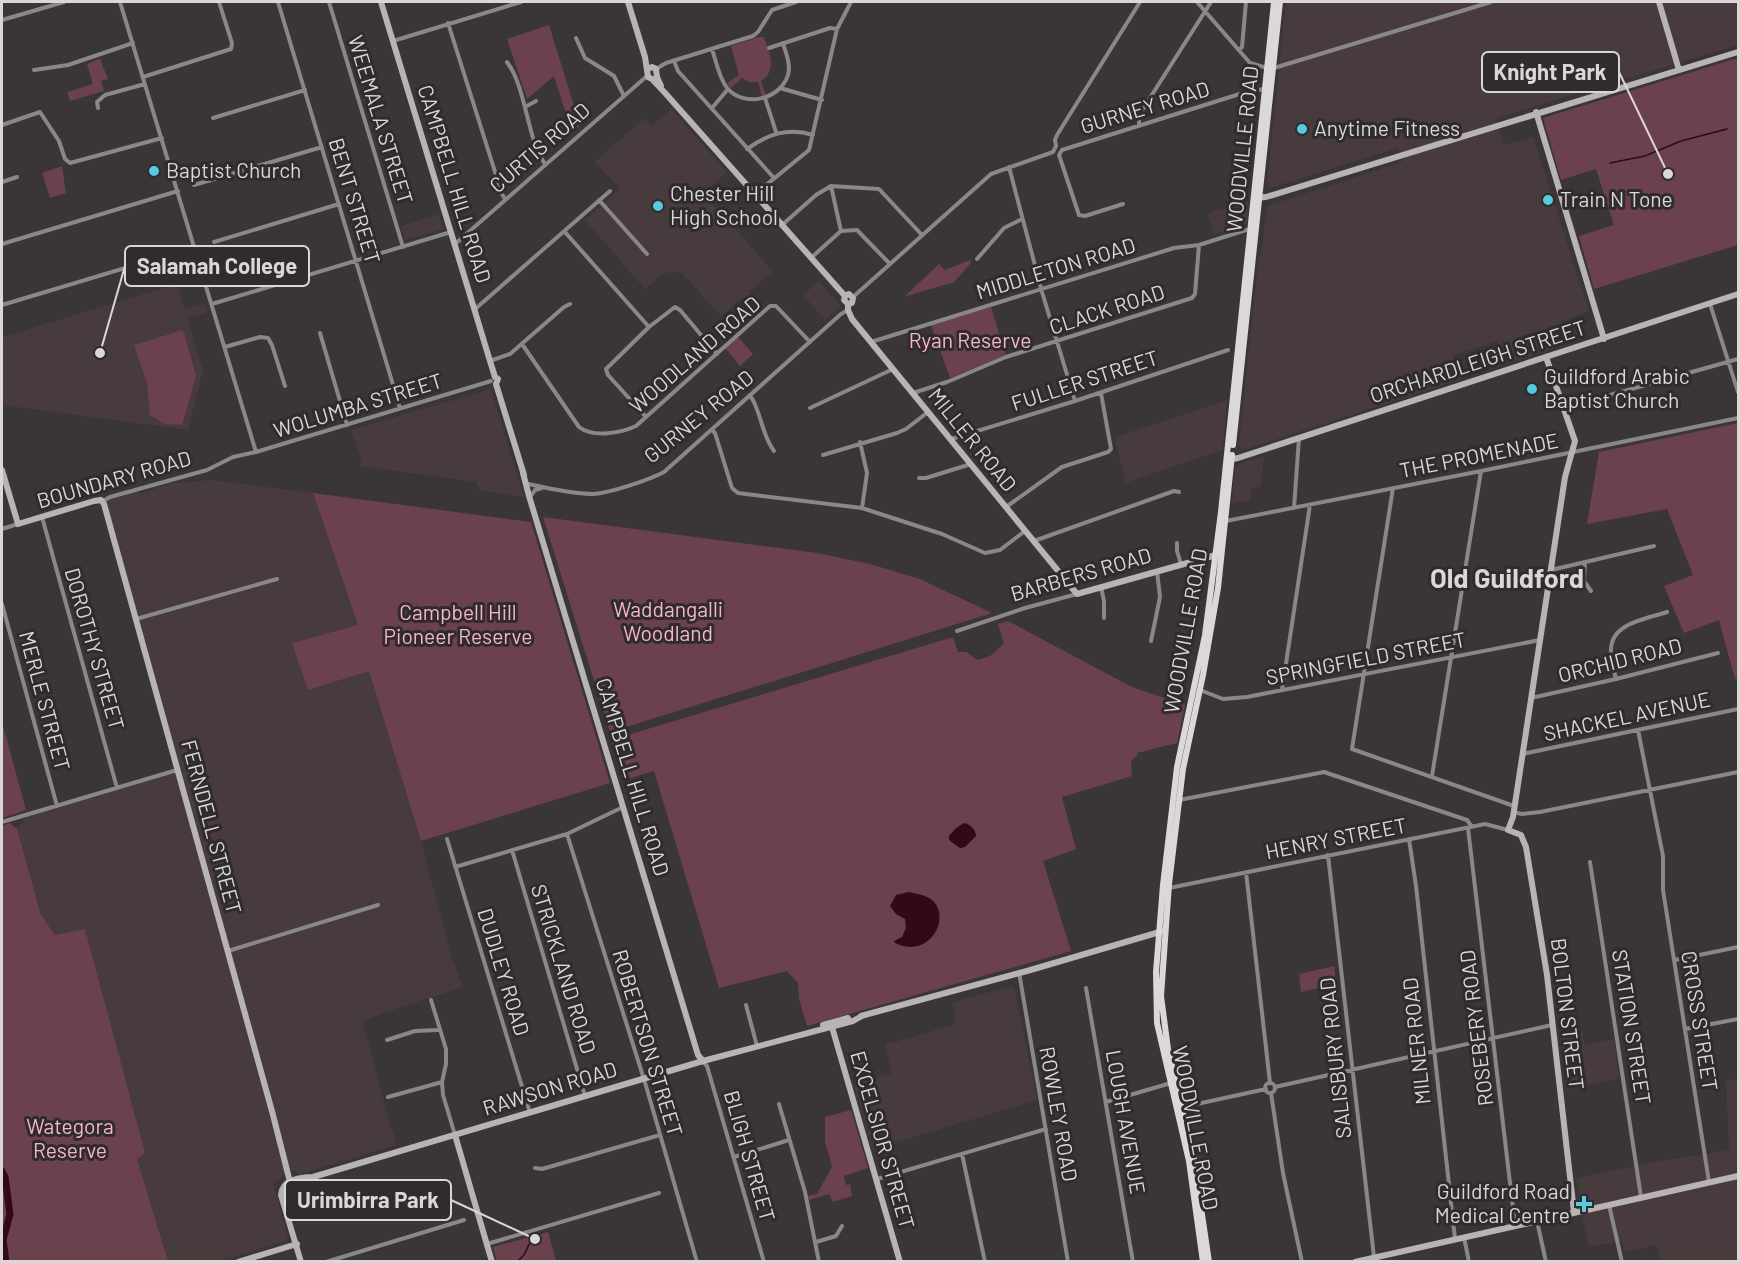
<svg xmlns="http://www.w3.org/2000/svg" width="1740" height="1263" font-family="Barlow,sans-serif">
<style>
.built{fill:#483b3e}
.green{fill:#6b414d}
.water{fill:#320918}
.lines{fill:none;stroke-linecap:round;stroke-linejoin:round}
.stream{stroke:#320918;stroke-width:1.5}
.river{stroke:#320918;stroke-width:7}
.street{stroke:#898787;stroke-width:4}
.secondary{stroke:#b8b4b5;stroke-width:6}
.primary{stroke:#dcd7d8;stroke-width:6}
.poi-dot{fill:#55cae0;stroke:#302b2c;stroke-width:2}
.labels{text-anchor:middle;stroke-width:6;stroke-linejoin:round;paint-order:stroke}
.street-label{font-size:21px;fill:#dad7d7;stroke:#302b2c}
.poi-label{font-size:21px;fill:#dad7d7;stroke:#302b2c;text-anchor:start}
.park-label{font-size:21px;fill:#f7b6c6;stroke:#302b2c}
.district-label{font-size:27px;font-weight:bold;fill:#dad7d7;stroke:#302b2c}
.leader{fill:none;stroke:#dad7d7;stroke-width:2}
.callout-dot{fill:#dad7d7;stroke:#302b2c;stroke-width:2}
.callout{fill:#302b2c;stroke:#dad7d7;stroke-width:2}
.callout-label{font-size:22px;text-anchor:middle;font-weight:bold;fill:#dad7d7}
</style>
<rect width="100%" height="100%" fill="#3a3536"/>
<path class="built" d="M1286,2H1738V45L1496,118L1504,145L1533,137L1589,311L1561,321L1568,344L1506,364L1498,341L1453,355L1461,379L1243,450L1239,445L1258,263L1261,253L1267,206L1402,162L1398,148L1273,187L1267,184Z
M671,109L727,172L703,193L773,271L749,292L761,307L754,314L740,299L721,316L681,272L664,273L645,289L585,220L620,189L595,162L644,118L651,126Z
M1247,202L1249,206L1247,224L1214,234L1208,215L1212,212Z
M439,214L443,229L405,240L401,226Z
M819,281L839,304L840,307L825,320L803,295Z
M177,284L185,309L205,303L208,312L187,318L203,370L188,430L2,405V337Z
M491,389L524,497L479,490L476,482L360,466L361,460L351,430Z
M1227,400L1223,450L1125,483L1115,437Z
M1264,456L1261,486L1251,489V500L1232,504L1235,467L1237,465Z
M212,480L313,493L358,625L293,643L308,689L369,671L421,841L452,958L463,987L383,1013L363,1022L390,1124L397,1145L300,1174L294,1170L282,1174L281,1179L273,1183L288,1237L285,1241L220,1261H168L137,1159L85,929L55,935L41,915L17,829L28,815L178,769L102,502L137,488L139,494L173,483Z
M1014,986L1037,1100L873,1149L854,1084L892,1073L885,1045L956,1024L952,1002Z
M1582,1032L1585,1045L1614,1039L1619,1078L1567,1090L1560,1037Z
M1738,1078V1261H1660L1656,1245L1624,1252L1622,1241L1588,1247L1576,1178L1664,1160L1700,1155L1729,1149L1726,1081Z"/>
<path class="green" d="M549,25L580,125L572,133L554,76L527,99L507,39Z
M759,37H764C769,53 778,70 761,81L766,95L762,96L758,82H749L742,78L731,88L727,83L739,75L731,46Z
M1738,58V245L1594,289L1579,236L1614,225L1596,169L1561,180L1543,118Z
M100,59L108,79L101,81L104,91L70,101L67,92L93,84L87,64Z
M62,166L66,193L50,198L42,173Z
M970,260L971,263L954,282L904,297L939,264L945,270Z
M991,307L1006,355L950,378L931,325Z
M183,330L196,376L182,425L165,424L150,415L147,383L134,345Z
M738,337L753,354L740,366L725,348Z
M1738,423V678L1735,679L1719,620L1684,633L1664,586L1693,575L1667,509L1587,524L1599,452Z
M313,493L531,522L610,783L421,841L369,671L308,690L292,643L358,625Z
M543,517L817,553L870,564L920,579L992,613L610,732Z
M1008,621L1132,687L1185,705L1177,743L1137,753V756L1131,761L1132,776L1062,797L1076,849L1043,861L1071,951L807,1026L799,999L798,983L787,971L719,988L654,771L624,780L611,740L953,637L958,652H966L978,660L990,656L1004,644L998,624Z
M2,722L26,810L2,818Z
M10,823L17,829L41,915L55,935L85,929L145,1153L137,1159L168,1261H2V826Z
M1334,966L1336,984L1301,992L1299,974Z
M851,1110L868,1168L844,1176L846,1185L850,1184L852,1196L833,1202L829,1194L809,1200L808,1196L817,1194L832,1167L825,1141V1117Z
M548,1232L556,1260L554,1261H497L493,1247Z"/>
<path class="water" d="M964,823C970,824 976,830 976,836L965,847L960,848L949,840V836L956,828Z
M909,892C917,894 926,895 932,900C952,917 930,960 895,943L894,941L902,937L906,928L905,919L896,914L890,906L896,895Z"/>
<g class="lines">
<path class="stream" d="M1610,163L1645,156L1681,141L1727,129
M517,1262L524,1255L533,1236"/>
<path class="river" d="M2,1171L5,1177L10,1214L3,1240L6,1262"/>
<path class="street" d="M120,2L256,452
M278,2L400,408
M329,2L403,247
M1197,2L1250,63L1267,68
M2,20L64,2
M448,23L502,194L505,199
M576,38L585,58L614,76L623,94
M393,41L521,2
M769,48L830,28L837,29
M712,49C716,61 719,78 727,88C744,108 780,100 788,75C791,64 786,54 783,43
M1239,50L1242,47L1246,2
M674,61L678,71L774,178
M507,62C527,89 526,137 545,164
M1274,68L1491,2
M656,69L666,63L753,36L758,32L772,10L796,2
M34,70L68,65L133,43
M143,77L231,49L232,43L219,2
M780,88L822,100
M765,98L776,132
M525,107L536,101
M98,108L97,102L105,95L145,84
M712,108L728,89
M213,118L305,90
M2,125L40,112L59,141L65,159L70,163L162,138
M1139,126V119L1141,112L1211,2
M747,149C768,134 788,127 813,135
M1059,155L1062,150L1246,92L1264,89
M1059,155L1079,215L1085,216L1123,204
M1009,167L1042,292L1075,401
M2,182L17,177
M194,185L322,147
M831,186L841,231
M755,194L809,150L837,29L851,2
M599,200L647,254
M782,225L816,195L831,186L879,189L922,235
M564,231L649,327
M214,242L339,204
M2,244L178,191
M455,244L647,76
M812,257L841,231L857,230L890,264
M977,259L1004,228L1022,219
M853,297L991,174L1053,152L1056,146L1055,140L1057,135L1140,2
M212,304L451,232
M1710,304L1738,392
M2,305L195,247
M474,310L610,191
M320,333L347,425
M871,342L1174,248L1199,245L1246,230L1250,231
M522,344L579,427C593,438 621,433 636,426L770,306H776L810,342
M225,347L260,337L268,338L272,345L285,386
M490,361L510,354L564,307L570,304
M913,393L947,382L1006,357L1192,298L1195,294L1199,245
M750,395C762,413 761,434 774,451
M810,408L893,369
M1564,408L1738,359
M646,417L608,375L606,369L649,327L675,307L680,310L717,354
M712,430L715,433L732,488L738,493L862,508L942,534L985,553L1000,550L1025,531
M951,439L1075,401L1228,350
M860,442L867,473L862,508
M823,455L897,433L906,429L928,412
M919,478H926L971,464
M528,484C549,488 571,494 593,494C610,493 649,480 664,472L841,314L848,310
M1393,488L1352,749L1514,806
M531,496L535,490L542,488
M103,501L110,497L207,470L233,457L256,452L491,381
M1006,507L1062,467L1108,452L1111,449L1101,393
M1294,508L1299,438
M42,517L117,788
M1226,521L1481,471L1738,418
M2,529L18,524
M1034,541L1174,491L1179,492
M1177,543V551L1181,564
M1585,562L1584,581L1591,591
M1551,570L1654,546
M1101,587L1104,601V618
M2,604L57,806
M136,619L277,579
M957,631L1025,608L1077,594
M1151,641L1160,597L1157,571
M1616,679C1614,670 1610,659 1611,650C1611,623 1646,619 1667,612
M1200,690L1223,699L1247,697L1540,640
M1282,690L1310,505
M1531,698L1616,679L1718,653
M1638,730L1663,856V890L1709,1182
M1522,754L1738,709
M1432,776L1481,471
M1179,800L1324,772L1467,820L1472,827
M1513,812L1522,814L1540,812L1738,772
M2,822L177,770
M1468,828L1515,1225
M567,834L646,1086L697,1262
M447,839L530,1113
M1409,839L1416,886L1455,1239
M512,850L585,1096
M1328,855L1374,1257
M1590,862L1641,1197
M455,867L567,834L623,807
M1246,872L1270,1083
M1169,888L1485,824L1508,830
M228,951L378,905
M1675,960L1738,947
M1019,972L1068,1262
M1086,988L1133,1262
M431,1000L446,1049V1064L442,1082L443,1095L455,1135
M746,1005L757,1046
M1685,1029L1738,1019
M387,1040L415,1031L438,1030
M703,1062L707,1066L764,1262
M1265 1088a5 5 0 1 1 10 0a5 5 0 1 1-10 0Z
M1275,1087L1552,1025
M1271,1093L1283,1173L1302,1262
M388,1097L442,1082
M1106,1102L1171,1083
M779,1104L805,1192L819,1262
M1183,1107L1266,1089
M962,1154L985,1262
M734,1157L789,1140
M535,1168L542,1169L660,1135
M877,1179L1046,1129
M1609,1205L1622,1262
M1537,1221L1546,1262
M1464,1237L1469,1262
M816,1242L836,1236L842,1226
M487,1244L659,1193
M326,1262L464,1220"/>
<path class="secondary" d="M381,2L490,361L495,377L498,379L496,384L524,475
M628,2L645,57L648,77L652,79L666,94L845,296
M1659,2L1679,70
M647,69L652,67L656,69L657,77L661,86
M1536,112L1604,339
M1255,198L1266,197L1738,52
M845,296L844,300L848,304V310L852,319L1077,594L1216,555
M845,296L849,294L853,298L852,303L848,304
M1546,357L1575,441L1565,477L1513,817L1508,830L1521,835L1526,847L1547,975L1574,1212
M1228,460L1238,458L1738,294
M2,470L18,524L94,501L101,500L104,504L273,1115L291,1186
M523,473L529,496L698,1055L703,1061
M861,1016L1027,971L1163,931
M823,1025L848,1018
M832,1027L900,1262
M455,1135L492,1262
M286,1207L287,1192L291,1186
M238,1262L297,1244
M301,1262L281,1195C282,1180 300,1177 313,1177L703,1061L853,1021L862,1016
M1355,1262L1738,1176"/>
<path class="primary" d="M1233,445L1280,2
M1203,1262L1189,1161L1157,1023L1156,972L1163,885L1177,767L1205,635L1221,512L1274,2
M1209,1262L1194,1160L1168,1049L1161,996L1169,884L1183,769L1203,675L1218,588L1232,455"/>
</g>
<g class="poi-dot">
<circle cx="1302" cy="129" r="6"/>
<circle cx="154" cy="171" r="6"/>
<circle cx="1548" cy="200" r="6"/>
<circle cx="658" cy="206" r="6"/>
<circle cx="1532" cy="389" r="6"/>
<path d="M1581 1195h6v6h6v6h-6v6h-6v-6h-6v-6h6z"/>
</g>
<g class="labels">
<g class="street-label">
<text transform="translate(1145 108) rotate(-17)" y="7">GURNEY ROAD</text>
<text transform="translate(380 120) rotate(73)" y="7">WEEMALA STREET</text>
<text transform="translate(540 148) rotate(-41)" y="7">CURTIS ROAD</text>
<text transform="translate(1243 149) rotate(-84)" y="7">WOODVILLE ROAD</text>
<text transform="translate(454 184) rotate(73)" y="7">CAMPBELL HILL ROAD</text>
<text transform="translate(354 201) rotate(73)" y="7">BENT STREET</text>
<text transform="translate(1056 269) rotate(-17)" y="7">MIDDLETON ROAD</text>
<text transform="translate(1107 310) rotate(-18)" y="7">CLACK ROAD</text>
<text transform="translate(695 355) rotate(-41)" y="7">WOODLAND ROAD</text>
<text transform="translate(1478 362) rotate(-18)" y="7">ORCHARDLEIGH STREET</text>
<text transform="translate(1085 381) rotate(-18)" y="7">FULLER STREET</text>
<text transform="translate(358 406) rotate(-17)" y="7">WOLUMBA STREET</text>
<text transform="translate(699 417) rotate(-39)" y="7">GURNEY ROAD</text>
<text transform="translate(972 440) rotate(51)" y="7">MILLER ROAD</text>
<text transform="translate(1479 456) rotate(-11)" y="7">THE PROMENADE</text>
<text transform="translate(114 480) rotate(-16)" y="7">BOUNDARY ROAD</text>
<text transform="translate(1081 575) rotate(-16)" y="7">BARBERS ROAD</text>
<text transform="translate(1186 631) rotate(-80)" y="7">WOODVILLE ROAD</text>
<text transform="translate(94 649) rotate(74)" y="7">DOROTHY STREET</text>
<text transform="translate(1366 659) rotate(-11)" y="7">SPRINGFIELD STREET</text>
<text transform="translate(1620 661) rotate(-14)" y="7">ORCHID ROAD</text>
<text transform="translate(44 701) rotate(75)" y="7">MERLE STREET</text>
<text transform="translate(1627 717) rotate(-12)" y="7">SHACKEL AVENUE</text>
<text transform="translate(632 777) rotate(73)" y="7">CAMPBELL HILL ROAD</text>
<text transform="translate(211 827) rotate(75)" y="7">FERNDELL STREET</text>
<text transform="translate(1336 839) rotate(-11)" y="7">HENRY STREET</text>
<text transform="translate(563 969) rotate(73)" y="7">STRICKLAND ROAD</text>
<text transform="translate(503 972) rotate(73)" y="7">DUDLEY ROAD</text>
<text transform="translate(1567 1014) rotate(83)" y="7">BOLTON STREET</text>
<text transform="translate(1699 1021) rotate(81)" y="7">CROSS STREET</text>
<text transform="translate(1631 1027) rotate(81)" y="7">STATION STREET</text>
<text transform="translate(1477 1028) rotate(-97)" y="7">ROSEBERY ROAD</text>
<text transform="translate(1417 1041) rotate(-96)" y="7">MILNER ROAD</text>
<text transform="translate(647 1043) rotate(73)" y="7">ROBERTSON STREET</text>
<text transform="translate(1336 1058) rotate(-96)" y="7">SALISBURY ROAD</text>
<text transform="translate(550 1089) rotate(-17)" y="7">RAWSON ROAD</text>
<text transform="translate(1058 1114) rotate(80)" y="7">ROWLEY ROAD</text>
<text transform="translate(1125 1122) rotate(80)" y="7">LOUGH AVENUE</text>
<text transform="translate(1195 1128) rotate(79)" y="7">WOODVILLE ROAD</text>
<text transform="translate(882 1140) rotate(74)" y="7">EXCELSIOR STREET</text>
<text transform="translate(749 1156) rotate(74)" y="7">BLIGH STREET</text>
</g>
<g class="poi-label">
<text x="1314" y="136">Anytime Fitness</text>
<text x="166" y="178">Baptist Church</text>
<text x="670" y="201">Chester Hill<tspan x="670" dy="24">High School</tspan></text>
<text x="1560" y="207">Train N Tone</text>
<text x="1544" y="384">Guildford Arabic<tspan x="1544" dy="24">Baptist Church</tspan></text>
<text x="1570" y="1199" text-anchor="end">Guildford Road<tspan x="1570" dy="24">Medical Centre</tspan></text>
</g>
<g class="park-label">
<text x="970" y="348">Ryan Reserve</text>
<text x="668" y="617">Waddangalli<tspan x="668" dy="24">Woodland</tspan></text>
<text x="458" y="620">Campbell Hill<tspan x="458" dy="24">Pioneer Reserve</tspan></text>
<text x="70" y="1134">Wategora<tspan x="70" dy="24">Reserve</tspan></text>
</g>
<g class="district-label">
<text x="1507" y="588">Old Guildford</text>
</g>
</g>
<path class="leader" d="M1668 174L1619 72M100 353L125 266M535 1239L451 1200"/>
<g class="callout-dot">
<circle cx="1668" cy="174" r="6"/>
<circle cx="100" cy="353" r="6"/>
<circle cx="535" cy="1239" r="6"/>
</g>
<g class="callout">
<rect x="1482" y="52" width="137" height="40" rx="6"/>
<rect x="125" y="246" width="184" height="40" rx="6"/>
<rect x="285" y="1180" width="166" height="40" rx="6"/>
</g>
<g class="callout-label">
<text x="1550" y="80">Knight Park</text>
<text x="217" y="274">Salamah College</text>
<text x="368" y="1208">Urimbirra Park</text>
</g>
<rect width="1740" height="1263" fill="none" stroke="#dad7d7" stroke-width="6"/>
</svg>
